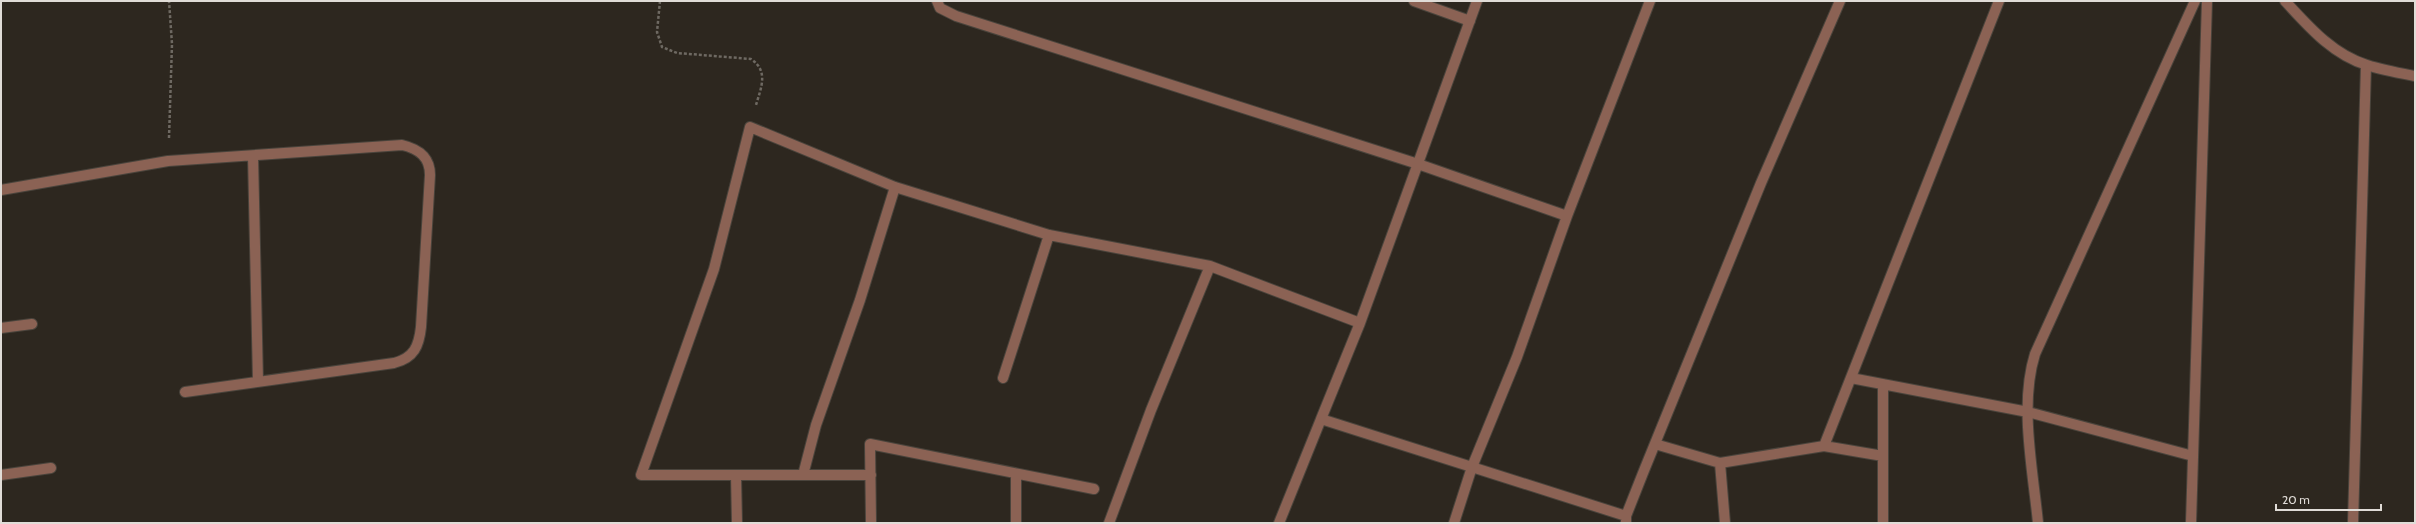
<svg xmlns="http://www.w3.org/2000/svg" width="2416" height="524" font-family="Cabin,sans-serif">
<style>
.lines{fill:none;stroke-linecap:round;stroke-linejoin:round}
.minor-casing{stroke:#4a443c;stroke-width:12}
.path{stroke:#6e6962;stroke-width:2.5;stroke-dasharray:3 2;stroke-linecap:butt}
.minor{stroke:#8b6254;stroke-width:10}
</style>
<rect width="100%" height="100%" fill="#2d271f"/>
<g class="lines">
<g class="minor-casing">
<path id="minor" d="M937,1L940,8L956,16L1418,164L1567,216
M1414,1L1470,21
M2285,1C2308,26 2333,55 2367,65C2382,70 2399,73 2415,76
M253,156L258,381
M1,190L168,161L402,145C419,149 430,157 430,175L421,327C419,346 414,358 394,363L185,392
M1,328L32,324
M1003,378L1049,235
M1851,378L2028,412L2193,456
M1321,419L1360,323
M1655,444L1720,463
M1824,446L1883,456
M1,475L51,468
M736,475L737,523
M803,475L816,425L860,300L895,187
M871,475H641L714,269L750,127L895,187L1049,235L1210,266
M871,523L870,444L1094,489
M1016,523V474
M1109,523L1151,410L1210,266L1360,323L1477,1
M1279,523L1321,419L1626,516
M1454,523L1472,467L1517,357L1567,216L1650,1
M1626,523V516L1643,473L1761,183L1840,1
M1725,523L1720,463L1824,446L1999,1
M1883,523V384
M2038,523C2033,470 2019,405 2035,354L2195,1
M2191,523L2207,1
M2353,523L2366,65"/>
</g>
<path class="path" d="M660,1L657,32L662,47L677,53L751,59C769,71 761,88 756,105
M169,138L172,44L169,1"/>
<use href="#minor" class="minor"/>
</g>
<rect width="2416" height="524" fill="none" stroke="#e0dcd7" stroke-width="4"/>
<path d="M2276 504v6h105v-6" fill="none" stroke="#e0dcd7" stroke-width="2"/>
<text x="2282" y="504" font-size="12" fill="#e0dcd7" stroke="#2d271f" stroke-width="3" paint-order="stroke">20 m</text>
</svg>
